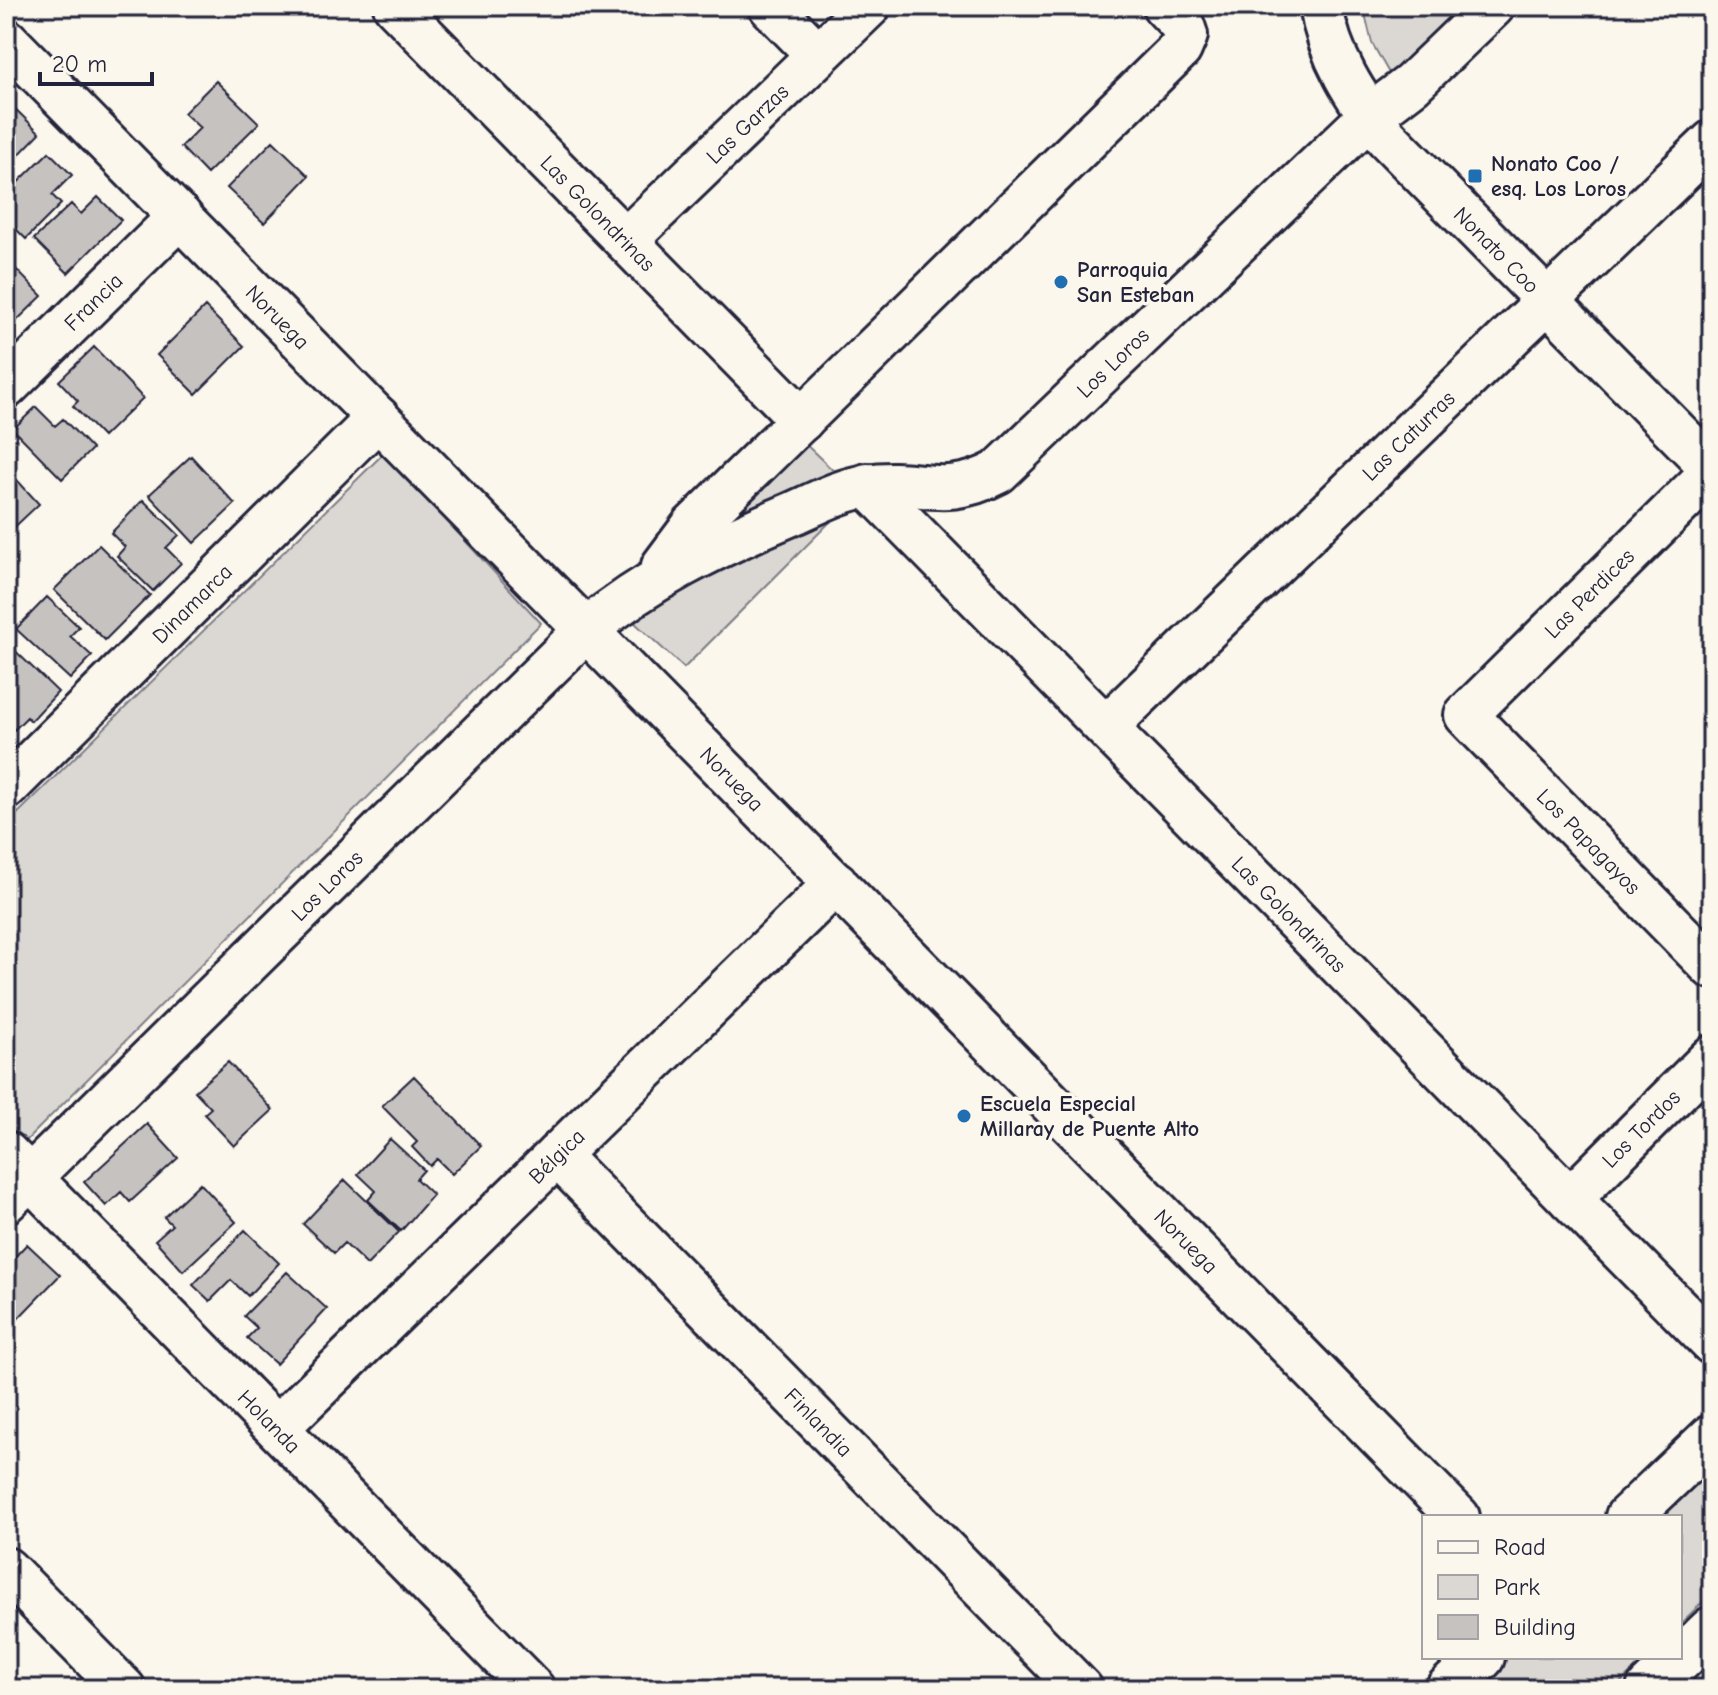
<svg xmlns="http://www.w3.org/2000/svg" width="1718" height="1695" font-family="'Comic Neue',sans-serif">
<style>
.green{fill:#dbd8d3;stroke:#7e7d87;stroke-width:2}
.building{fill:#c6c2c0;stroke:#22223b;stroke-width:2}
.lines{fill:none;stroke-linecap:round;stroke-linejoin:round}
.minor-casing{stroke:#22223b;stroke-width:48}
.major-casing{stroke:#22223b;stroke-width:50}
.minor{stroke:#fbf7ec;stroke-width:42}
.major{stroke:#fbf7ec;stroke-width:44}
.poi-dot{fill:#1f6fb2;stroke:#fbf7ec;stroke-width:3}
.labels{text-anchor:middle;stroke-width:7;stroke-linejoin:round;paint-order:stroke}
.street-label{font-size:22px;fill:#22223b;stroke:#fbf7ec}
.poi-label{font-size:22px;font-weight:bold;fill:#22223b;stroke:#fbf7ec;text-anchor:start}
</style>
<rect width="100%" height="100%" fill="#fbf7ec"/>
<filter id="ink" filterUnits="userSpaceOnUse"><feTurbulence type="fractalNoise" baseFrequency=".0125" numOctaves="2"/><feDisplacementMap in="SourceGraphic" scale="16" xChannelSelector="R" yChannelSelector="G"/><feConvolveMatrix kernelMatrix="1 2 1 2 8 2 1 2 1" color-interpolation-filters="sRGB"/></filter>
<g filter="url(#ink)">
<path class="green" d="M1363,6H1470L1394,82L1372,43Z
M800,439L858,494L684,668L635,623Z
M384,453L541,623L6,1161V825Z
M1712,1460V1593L1680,1624V1517H1651Z
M1503,1657H1647L1614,1689H1469Z"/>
<path class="building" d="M216,81L259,123L207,174L181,147L200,128L184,113Z
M7,101L40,133L6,168V102Z
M273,141L309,176L264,223L227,188Z
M49,152L72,175L52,195L61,204L26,239L6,219V194Z
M98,197L121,220L68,273L34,239L71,204L81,214Z
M6,259L42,296L7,330L6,328Z
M205,307L244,346L196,394L157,355Z
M94,347L143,398L103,437L73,406L78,401L59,381Z
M36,407L55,426L63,419L92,449L62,479L13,429Z
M191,456L235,504L194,543L149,495Z
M6,468L39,504L6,535Z
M143,500L179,535L166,548L181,563L153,591L117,556L125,547L111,533Z
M99,545L150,595L105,640L54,590Z
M47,597L79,627L70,636L92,656L70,679L16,629Z
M6,642L58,692L31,721L27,717L14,730L6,723Z
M228,1062L273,1110L234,1146L204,1114L211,1108L195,1091Z
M414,1076L481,1146L452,1174L437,1159L430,1166L412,1147L417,1142L382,1106Z
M147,1124L178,1158L130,1202L121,1192L106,1206L84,1182Z
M390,1139L424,1170L416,1179L433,1195L401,1231L368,1200L376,1191L358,1174Z
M345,1180L399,1232L367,1265L344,1243L334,1253L303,1224Z
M200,1183L236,1222L183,1271L155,1240L172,1225L164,1217Z
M245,1230L279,1263L248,1296L231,1280L210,1301L193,1285Z
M27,1244L60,1275L6,1331V1266Z
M287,1272L327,1309L276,1364L247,1338L257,1328L244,1316Z"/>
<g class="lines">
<g class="minor-casing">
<g id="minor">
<path id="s1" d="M395,6L802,420"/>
<path d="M770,6L818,55"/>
<path id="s2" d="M1321,6C1329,57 1356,98 1387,138L1712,468"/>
<path id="s3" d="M6,40L1458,1517"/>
<path id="s4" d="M626,240L869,6"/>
<path id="s5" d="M6,387L180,216"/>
<path id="s6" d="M1712,472L1466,715L1712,967"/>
<path id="s7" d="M867,485L1712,1343"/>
<path d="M663,566L693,526L1180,49L1186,35L1183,26L1164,6"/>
<path id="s8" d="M1106,727L1712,142"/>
<path id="s9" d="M6,788L378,418"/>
<path id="s10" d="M6,1153L533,1689"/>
<path id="s11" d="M557,1155L1081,1689"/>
<path id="s12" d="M1570,1199L1712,1057"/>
<path id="s13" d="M6,1201L586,630C648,579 714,547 787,516C813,505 839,490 867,486C920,477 941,502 998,472L1370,116L1412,84L1493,6"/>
<path id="s14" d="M277,1428L836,883"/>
<path d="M6,1569L124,1689"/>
</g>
</g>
<g class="major-casing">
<path id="major" d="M1628,1517L1712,1437
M1448,1689L1482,1657
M1649,1689L1712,1629"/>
</g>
<use href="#minor" class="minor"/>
<use href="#major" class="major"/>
</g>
</g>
<g class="poi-dot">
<rect x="1467" y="168" width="16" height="16" rx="4"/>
<circle cx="1061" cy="282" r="8"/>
<circle cx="964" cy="1116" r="8"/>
</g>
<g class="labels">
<g class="street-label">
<text dy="8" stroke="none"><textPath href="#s4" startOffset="168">Las Garzas</textPath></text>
<text dy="8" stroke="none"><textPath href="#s1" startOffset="290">Las Golondrinas</textPath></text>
<text dy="8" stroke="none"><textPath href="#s2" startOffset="306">Nonato Coo</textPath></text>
<text dy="8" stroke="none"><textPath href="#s5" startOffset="122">Francia</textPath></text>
<text dy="8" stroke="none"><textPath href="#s3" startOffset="388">Noruega</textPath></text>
<text dy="8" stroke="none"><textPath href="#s13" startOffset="1424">Los Loros</textPath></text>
<text dy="8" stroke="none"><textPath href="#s8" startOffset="420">Las Caturras</textPath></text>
<text transform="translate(1589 593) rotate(-45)" y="8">Las Perdices</text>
<text dy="8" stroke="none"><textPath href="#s9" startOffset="262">Dinamarca</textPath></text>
<text dy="8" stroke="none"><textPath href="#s3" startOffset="1036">Noruega</textPath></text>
<text dy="8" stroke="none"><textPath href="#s6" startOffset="522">Los Papagayos</textPath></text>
<text dy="8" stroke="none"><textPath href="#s13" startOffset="450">Los Loros</textPath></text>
<text dy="8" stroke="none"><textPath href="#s7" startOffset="602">Las Golondrinas</textPath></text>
<text dy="8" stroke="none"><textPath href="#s12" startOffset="100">Los Tordos</textPath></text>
<text dy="8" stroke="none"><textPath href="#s14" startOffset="390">Bélgica</textPath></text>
<text dy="8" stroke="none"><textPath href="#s3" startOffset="1684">Noruega</textPath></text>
<text dy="8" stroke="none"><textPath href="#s10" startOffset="376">Holanda</textPath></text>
<text dy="8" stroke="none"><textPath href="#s11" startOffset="374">Finlandia</textPath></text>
</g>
<g class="poi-label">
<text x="1491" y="171">Nonato Coo /<tspan x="1491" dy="25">esq. Los Loros</tspan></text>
<text x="1077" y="277">Parroquia<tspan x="1077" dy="25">San Esteban</tspan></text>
<text x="980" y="1111">Escuela Especial<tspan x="980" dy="25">Millaray de Puente Alto</tspan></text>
</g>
</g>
<rect width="1718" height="1695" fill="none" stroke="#fbf7ec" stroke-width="32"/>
<rect x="16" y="16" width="1686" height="1663" fill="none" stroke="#22223b" stroke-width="3" filter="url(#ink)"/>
<rect x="1422" y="1515" width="260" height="144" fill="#fbf7ec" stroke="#a4a2a5" stroke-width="2"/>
<rect x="1438" y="1541" width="40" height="12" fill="#fbf7ec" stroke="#a4a2a5" stroke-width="2"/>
<text x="1494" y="1555" font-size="24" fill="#22223b">Road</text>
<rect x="1438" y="1575" width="40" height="24" fill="#dbd8d3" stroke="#a4a2a5" stroke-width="2"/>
<text x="1494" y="1595" font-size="24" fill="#22223b">Park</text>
<rect x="1438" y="1615" width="40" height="24" fill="#c6c2c0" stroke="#a4a2a5" stroke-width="2"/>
<text x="1494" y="1635" font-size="24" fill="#22223b">Building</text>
<path d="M40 72v12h112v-12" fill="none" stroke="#22223b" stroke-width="4"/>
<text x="52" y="72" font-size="24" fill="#22223b" stroke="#fbf7ec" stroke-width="6" paint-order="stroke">20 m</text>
</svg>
